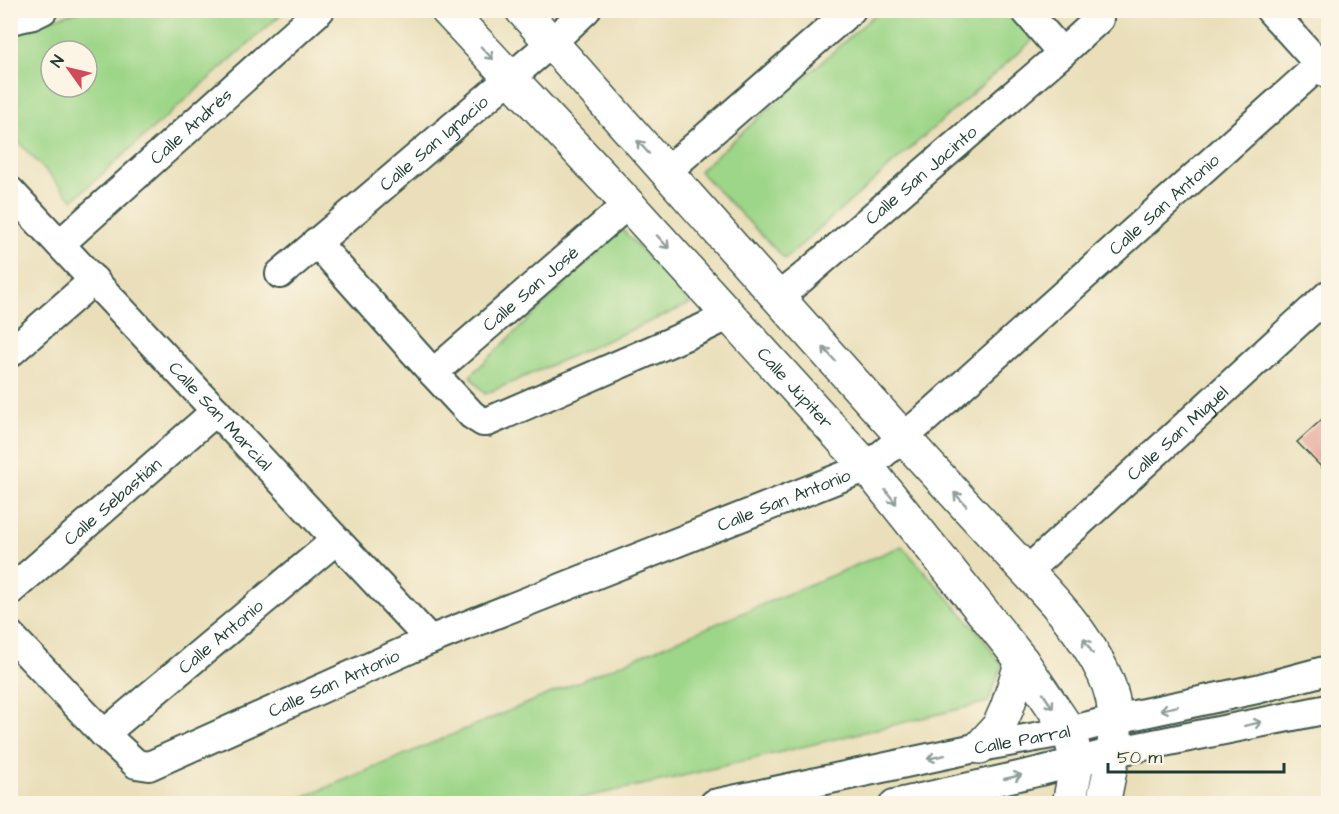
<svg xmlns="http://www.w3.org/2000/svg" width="1339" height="814" font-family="'Architects Daughter',sans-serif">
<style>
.green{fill:#9dd688;stroke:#5e8a5e;stroke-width:1.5;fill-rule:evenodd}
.building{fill:#e49a92}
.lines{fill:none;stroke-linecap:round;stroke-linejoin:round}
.minor-casing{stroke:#3d5548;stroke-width:32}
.major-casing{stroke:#3d5548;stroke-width:36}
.minor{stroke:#fff;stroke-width:28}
.major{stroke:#fff;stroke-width:33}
.oneway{stroke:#8f9e9a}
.labels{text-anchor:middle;stroke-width:6;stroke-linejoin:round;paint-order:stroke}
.street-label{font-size:18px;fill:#1f3d34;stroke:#fcf5e5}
</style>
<rect width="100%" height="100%" fill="#fcf5e5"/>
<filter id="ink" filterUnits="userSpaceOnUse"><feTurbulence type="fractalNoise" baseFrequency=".0167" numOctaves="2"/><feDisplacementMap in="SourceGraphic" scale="12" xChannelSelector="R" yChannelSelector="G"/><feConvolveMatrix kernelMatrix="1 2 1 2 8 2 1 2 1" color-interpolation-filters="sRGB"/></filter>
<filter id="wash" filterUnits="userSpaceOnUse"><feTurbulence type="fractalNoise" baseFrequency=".008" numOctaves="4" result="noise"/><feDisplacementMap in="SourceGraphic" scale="24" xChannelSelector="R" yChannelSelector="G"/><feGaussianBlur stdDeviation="1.35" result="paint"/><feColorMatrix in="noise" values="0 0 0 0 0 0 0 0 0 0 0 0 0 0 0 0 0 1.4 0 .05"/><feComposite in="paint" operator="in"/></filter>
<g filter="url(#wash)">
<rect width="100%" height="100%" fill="#eadfba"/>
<path class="green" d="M80,11H285L73,200L11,134V30ZM51,51H87V87H51Z
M879,11H1007L1033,40L785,259L699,171Z
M622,229L690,304L485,394L470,376Z
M902,546L980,634L1002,666L988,702L674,778L558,803L287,804Z"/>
<g id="blocks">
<path class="building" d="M1329,413V475L1297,442Z"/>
</g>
</g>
<g filter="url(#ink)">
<use href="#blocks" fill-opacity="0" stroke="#3d5548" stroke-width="1.5"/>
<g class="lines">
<g class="minor-casing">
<g id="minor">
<path d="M1025,10L1062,53"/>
<path d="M1270,10L1328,74"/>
<path d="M10,20L33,15L43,10"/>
<path d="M666,172L851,10"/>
<path id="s1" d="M10,191L430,640"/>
<path d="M316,242L433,373L472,415L483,422H487L703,328L730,315"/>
<path id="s2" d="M60,244L320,10"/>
<path id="s3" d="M280,274L551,43L586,10"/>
<path id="s4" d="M778,297L802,278L1062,53L1099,19"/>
<path d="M10,353L94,280"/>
<path id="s5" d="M433,373L628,204"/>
<path id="s6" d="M1027,571L1328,295"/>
<path id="s7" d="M10,591L216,411"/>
<path id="s8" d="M10,635L104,734L132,760L136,764L149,766L430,640L867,467L925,419L1328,57"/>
<path id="s9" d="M104,734L336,540"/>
<path id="s10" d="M714,804L980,747L1069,731L1116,719L1257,689L1328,670"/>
<path d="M894,804L1041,771L1114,752L1328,709"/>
</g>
</g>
<g class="major-casing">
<g id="major">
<path id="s11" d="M447,10L628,204L867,467L1022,661L1069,731L1077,762L1069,804"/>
<path d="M522,10C650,152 775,296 903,437C941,479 979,520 1017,561C1049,595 1084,631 1104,674C1125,717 1112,759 1103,804"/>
<path d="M980,747L999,726L1007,708L1022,661"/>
</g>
</g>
<use href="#minor" class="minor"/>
<use href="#major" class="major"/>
</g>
<defs><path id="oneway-shaft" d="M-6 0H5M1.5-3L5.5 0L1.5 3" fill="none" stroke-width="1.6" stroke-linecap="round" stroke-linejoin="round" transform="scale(1.5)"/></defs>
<g class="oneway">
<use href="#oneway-shaft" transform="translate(487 53) rotate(46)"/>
<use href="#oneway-shaft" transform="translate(643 147) rotate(-132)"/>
<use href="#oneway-shaft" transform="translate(663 242) rotate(47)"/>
<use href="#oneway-shaft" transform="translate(829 354) rotate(-132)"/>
<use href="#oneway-shaft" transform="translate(891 497) rotate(52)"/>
<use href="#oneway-shaft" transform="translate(960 499) rotate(-133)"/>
<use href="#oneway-shaft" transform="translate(1088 646) rotate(-122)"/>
<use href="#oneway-shaft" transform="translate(1048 701) rotate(56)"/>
<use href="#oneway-shaft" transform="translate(1169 708) rotate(168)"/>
<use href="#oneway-shaft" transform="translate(1253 724) rotate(-12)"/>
<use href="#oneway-shaft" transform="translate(936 757) rotate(168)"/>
<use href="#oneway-shaft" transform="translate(1013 777) rotate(-13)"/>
</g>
</g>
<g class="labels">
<g class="street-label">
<text dy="6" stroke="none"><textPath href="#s2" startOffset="176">Calle Andrés</textPath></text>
<text dy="6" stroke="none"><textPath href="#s3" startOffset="202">Calle San Ignacio</textPath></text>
<text dy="6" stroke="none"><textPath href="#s4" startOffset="188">Calle San Jacinto</textPath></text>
<text dy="6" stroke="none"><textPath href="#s8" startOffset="1368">Calle San Antonio</textPath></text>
<text dy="6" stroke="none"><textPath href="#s5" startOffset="129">Calle San José</textPath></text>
<text dy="6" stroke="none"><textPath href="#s11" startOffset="514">Calle Júpiter</textPath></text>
<text dy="6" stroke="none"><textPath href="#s1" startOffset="308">Calle San Marcial</textPath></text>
<text dy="6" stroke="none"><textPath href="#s6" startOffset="204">Calle San Miguel</textPath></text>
<text dy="6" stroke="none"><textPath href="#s8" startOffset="882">Calle San Antonio</textPath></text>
<text dy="6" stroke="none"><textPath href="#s7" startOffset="136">Calle Sebastián</textPath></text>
<text dy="6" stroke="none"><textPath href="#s9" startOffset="152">Calle Antonio</textPath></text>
<text dy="6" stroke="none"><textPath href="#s8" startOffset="396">Calle San Antonio</textPath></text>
<text dy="6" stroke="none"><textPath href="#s10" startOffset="315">Calle Parral</textPath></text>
</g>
</g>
<rect width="1339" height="814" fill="none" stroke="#fcf5e5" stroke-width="36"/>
<g transform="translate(69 69) rotate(304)"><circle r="28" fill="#fcf5e5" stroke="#a4ab9e" stroke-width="1.5"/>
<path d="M0-4.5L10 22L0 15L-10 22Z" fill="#d1495b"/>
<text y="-9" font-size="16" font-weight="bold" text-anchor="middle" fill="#1f3d34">N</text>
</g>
<path d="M1108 763v9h176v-9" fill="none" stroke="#1f3d34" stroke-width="3"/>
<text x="1117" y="763" font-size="18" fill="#1f3d34" stroke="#fcf5e5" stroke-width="4.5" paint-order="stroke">50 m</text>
</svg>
